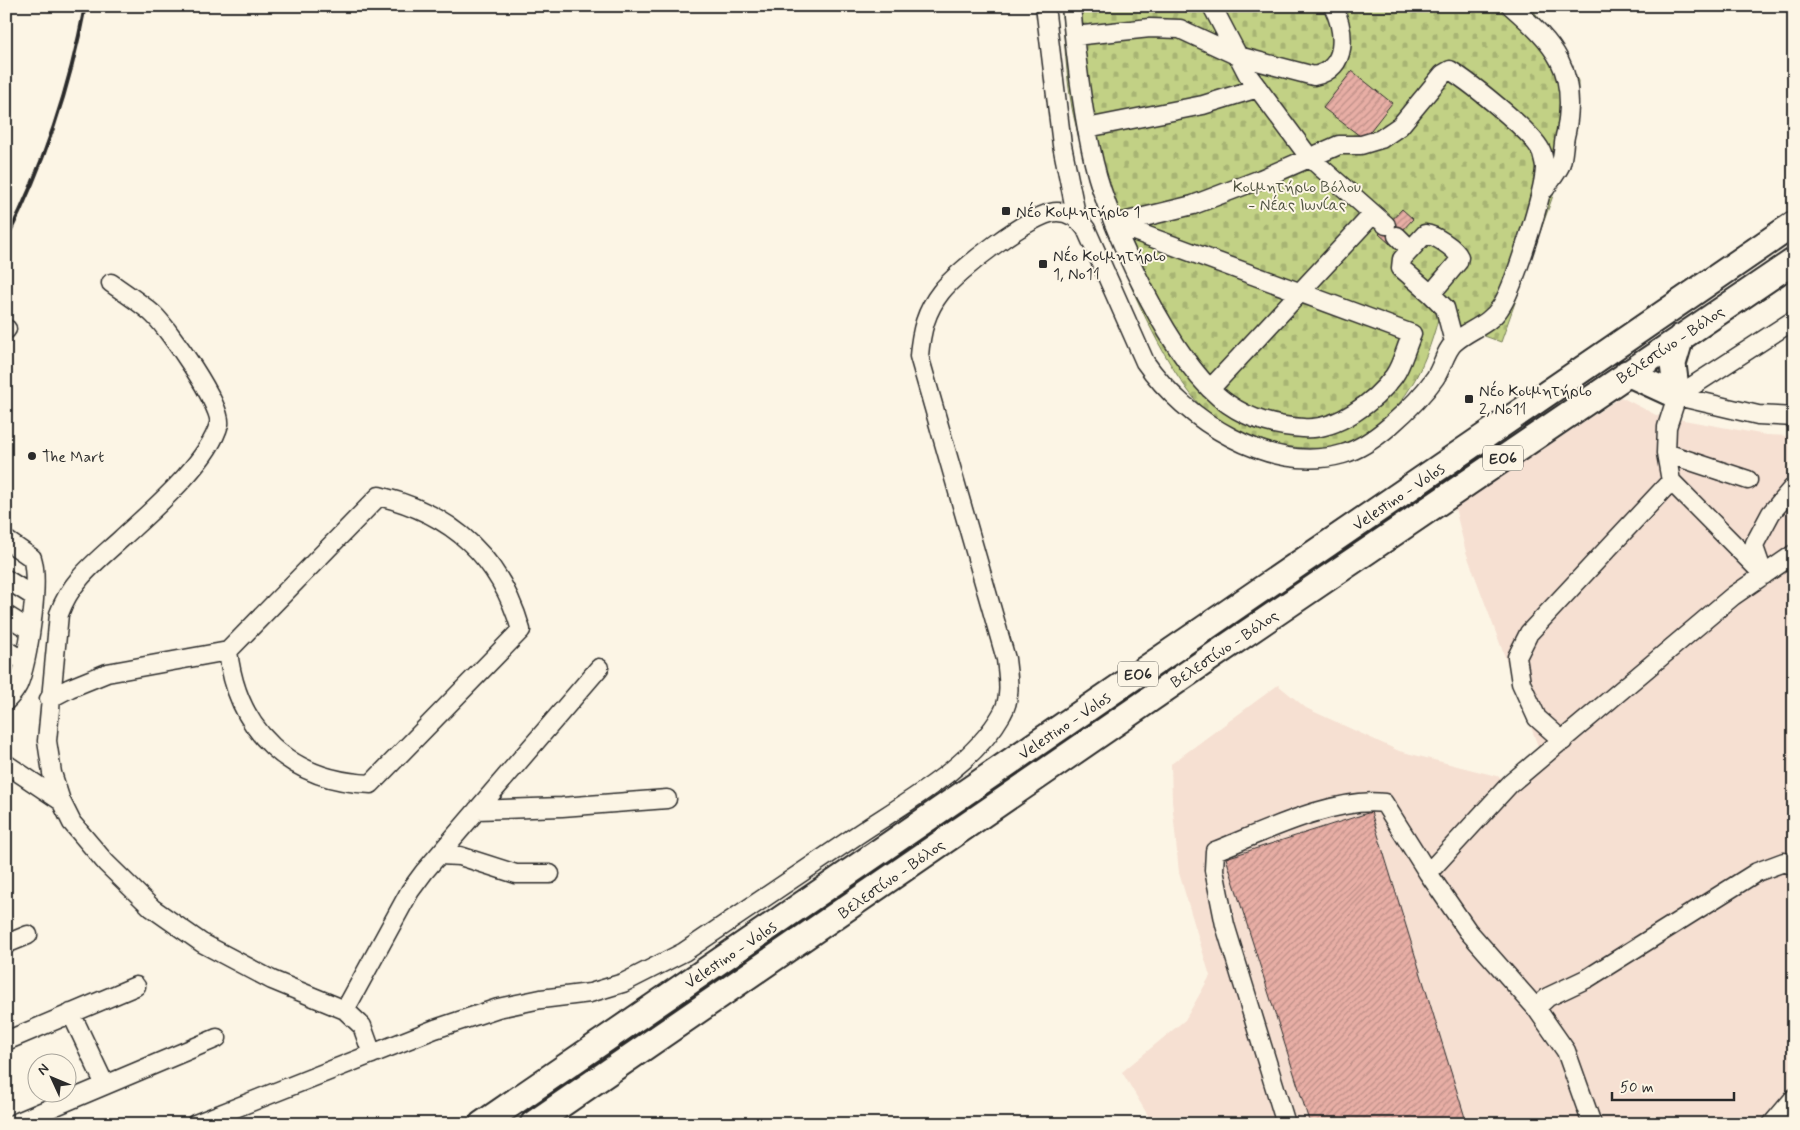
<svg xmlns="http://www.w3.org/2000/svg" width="1800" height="1130" font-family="Mynerve,sans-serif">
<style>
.built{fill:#f6e0d2}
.cemetery{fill:url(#cemetery-stones);stroke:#767e58}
.building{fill:url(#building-hatch);stroke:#2b2b2b}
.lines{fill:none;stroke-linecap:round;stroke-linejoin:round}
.minor-casing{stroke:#2b2b2b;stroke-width:21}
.highway-casing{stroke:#2b2b2b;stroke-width:29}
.minor{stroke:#fcf5e5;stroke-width:18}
.highway{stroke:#fcf5e5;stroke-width:25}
.rail{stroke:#2b2b2b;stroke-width:4}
.poi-dot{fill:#2b2b2b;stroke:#fcf5e5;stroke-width:2}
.labels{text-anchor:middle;stroke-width:4;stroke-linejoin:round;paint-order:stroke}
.shield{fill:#fcf5e5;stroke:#6a6863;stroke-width:1}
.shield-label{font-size:15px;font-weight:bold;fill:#2b2b2b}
.park-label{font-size:16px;fill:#515442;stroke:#fcf5e5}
.poi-label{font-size:16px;fill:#2b2b2b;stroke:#fcf5e5;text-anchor:start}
.street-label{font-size:16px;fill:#2b2b2b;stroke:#fcf5e5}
</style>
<defs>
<pattern id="cemetery-stones" width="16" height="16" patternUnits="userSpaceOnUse" patternTransform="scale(1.25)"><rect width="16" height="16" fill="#c2d185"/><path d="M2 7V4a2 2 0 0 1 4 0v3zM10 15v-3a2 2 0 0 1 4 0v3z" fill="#a7b473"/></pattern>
<pattern id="building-hatch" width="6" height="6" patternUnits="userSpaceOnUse" patternTransform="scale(1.25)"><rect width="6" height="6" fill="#e8aea5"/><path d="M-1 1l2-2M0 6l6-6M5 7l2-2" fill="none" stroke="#bc8e87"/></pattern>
</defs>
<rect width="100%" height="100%" fill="#fcf5e5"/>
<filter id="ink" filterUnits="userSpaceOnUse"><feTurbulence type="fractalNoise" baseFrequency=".02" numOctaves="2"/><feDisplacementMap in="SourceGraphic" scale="10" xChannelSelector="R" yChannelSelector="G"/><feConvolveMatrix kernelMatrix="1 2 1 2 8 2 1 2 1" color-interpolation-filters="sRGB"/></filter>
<g filter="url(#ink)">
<path class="built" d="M1621,397L1656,415L1766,435L1794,436V1124H1153L1122,1072L1185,1020L1210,976L1179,873L1172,801L1171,764L1278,685L1306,708L1399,751L1508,779L1539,749L1466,552L1455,508Z"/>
<path class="cemetery" d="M1061,6H1528L1533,10L1558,44L1578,81L1577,128L1501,342L1438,319C1426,366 1403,414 1359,438C1347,443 1340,448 1327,448C1294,449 1258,445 1228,429C1159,392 1087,184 1072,108C1066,75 1065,40 1061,6Z"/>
<path class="building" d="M1352,71L1392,103L1364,139L1323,108Z
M1402,209L1413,219L1390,244L1379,234Z
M1371,812L1467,1124H1310L1226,858Z"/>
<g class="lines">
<g class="minor-casing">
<path id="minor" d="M1045,6L1062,145L1077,219
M1071,6C1076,59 1082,112 1094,163C1109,227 1173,367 1228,404C1251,420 1275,426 1303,428C1336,431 1375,402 1394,376C1402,365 1406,347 1412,334L1115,224
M1212,6L1248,75L1309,157L1386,225
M1511,6C1555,45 1578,70 1566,132C1563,142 1564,156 1560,166C1556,174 1550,181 1545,189
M1074,36L1150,28L1180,29L1238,56L1314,76C1349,69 1345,31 1333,6
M1087,128L1203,105L1258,88
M1425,234C1435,235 1455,248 1459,257L1458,262L1431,294L1401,268L1402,259Z
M1397,236L1410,249
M111,283C125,293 141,303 153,314C168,328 223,406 219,424C209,462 150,512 121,539C96,562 71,580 59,614L47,741L52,773L61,801L72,823L106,863L152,908L202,943L272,980L345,1010L362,1026L372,1054
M1431,294L1445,308L1454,342
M6,330L7,329
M1210,389L1373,214
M1677,396L1758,415L1794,417
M1666,453L1748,480
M6,540L32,558C40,582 28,661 18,685C15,691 11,696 6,701
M1762,570L1754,547L1755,543L1771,513L1794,486
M1764,575L1671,481L1666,453L1667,427L1677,396L1794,320
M6,579L33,596
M6,615L30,630
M6,650L25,662
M49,699L70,688L107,673L228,651L379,496C453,514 500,557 521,630L371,784C290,781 237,731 228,651
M1563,741L1537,718L1521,683L1517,657L1529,633L1671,481
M6,764L61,801
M477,810L562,807L667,799
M439,855L460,856L516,874H550
M1428,873L1510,784L1733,596L1794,554
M6,944L28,935
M1536,1008L1548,997L1588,978L1757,872L1784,862L1794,866
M345,1010L410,891L424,872L599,668
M71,1013L105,1085
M6,1041L136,986
M13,1124L217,1038
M195,1124L435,1029L498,1008L541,999L590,993L623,983L684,952C742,913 800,874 857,835C906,802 973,766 1002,714C1012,697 1008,677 1006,659L919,356C921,331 926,311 941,292C957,271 1032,212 1057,212C1069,212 1079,219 1086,229L1145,362C1185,420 1270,475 1343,454C1361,449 1377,437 1391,425C1407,411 1423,395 1435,378C1442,368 1446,349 1455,342C1470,329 1489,325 1500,308C1514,289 1544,192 1545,168C1545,163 1543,158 1542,153C1536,134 1469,82 1450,70L1443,74L1400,126L1381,139L1361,145H1339L1261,179L1193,205L1115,224
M1286,1124L1225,925L1214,870L1215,851C1261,833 1336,796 1384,803L1428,873L1468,931L1536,1008L1566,1051L1592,1124
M1772,1124L1794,1098"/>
</g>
<g class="highway-casing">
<path id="highway" d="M1627,373L1677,396
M1677,396L1673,364L1681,337
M482,1124L1794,224
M533,1124L1213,656L1794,261"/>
</g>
<use href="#minor" class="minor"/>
<use href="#highway" class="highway"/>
<path class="rail" d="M6,240C43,167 70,87 85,6"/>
</g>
</g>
<g class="poi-dot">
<rect x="1001" y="206" width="10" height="10" rx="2.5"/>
<rect x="1038" y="259" width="10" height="10" rx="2.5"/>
<rect x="1464" y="394" width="10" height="10" rx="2.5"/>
<circle cx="32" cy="456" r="5"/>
</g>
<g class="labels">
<g class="shield">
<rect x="1483" y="445.5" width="40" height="25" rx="4"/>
<rect x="1118" y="661.5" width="40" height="25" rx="4"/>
</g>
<g class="shield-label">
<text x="1503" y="463">ΕΟ6</text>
<text x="1138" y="679">ΕΟ6</text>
</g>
<g class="park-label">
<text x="1297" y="192">Κοιμητήριο Βόλου<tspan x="1297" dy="18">- Νέας Ιωνίας</tspan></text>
</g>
<g class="poi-label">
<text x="1016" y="217">Νέο Κοιμητήριο 1</text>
<text x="1053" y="261">Νέο Κοιμητήριο<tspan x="1053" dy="18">1, Νο11</tspan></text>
<text x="1479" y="396">Νέο Κοιμητήριο<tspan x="1479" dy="18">2, Νο11</tspan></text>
<text x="42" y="462">The Mart</text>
</g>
<g class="street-label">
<text transform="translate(1670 344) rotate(-34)" y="6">Βελεστίνο - Βόλος</text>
<text transform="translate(1398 496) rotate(-34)" y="6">Velestino - Volos</text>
<text transform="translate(1224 648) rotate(-34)" y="6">Βελεστίνο - Βόλος</text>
<text transform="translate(1064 725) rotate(-34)" y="6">Velestino - Volos</text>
<text transform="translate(891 878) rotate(-35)" y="6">Βελεστίνο - Βόλος</text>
<text transform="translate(730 954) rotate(-34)" y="6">Velestino - Volos</text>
</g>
</g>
<rect width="1800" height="1130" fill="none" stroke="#fcf5e5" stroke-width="25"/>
<rect x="12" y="12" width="1775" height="1105" fill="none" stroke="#2b2b2b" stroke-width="2" filter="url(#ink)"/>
<g transform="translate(52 1078) rotate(314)"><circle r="24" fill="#fcf5e5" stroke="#a8a49b"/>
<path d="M0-4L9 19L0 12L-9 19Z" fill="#2b2b2b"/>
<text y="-8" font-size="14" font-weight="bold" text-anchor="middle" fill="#2b2b2b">N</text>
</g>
<path d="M1612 1092v8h122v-8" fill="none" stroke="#2b2b2b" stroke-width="2.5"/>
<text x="1620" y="1092" font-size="15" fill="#2b2b2b" stroke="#fcf5e5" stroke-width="4" paint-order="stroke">50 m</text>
</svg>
